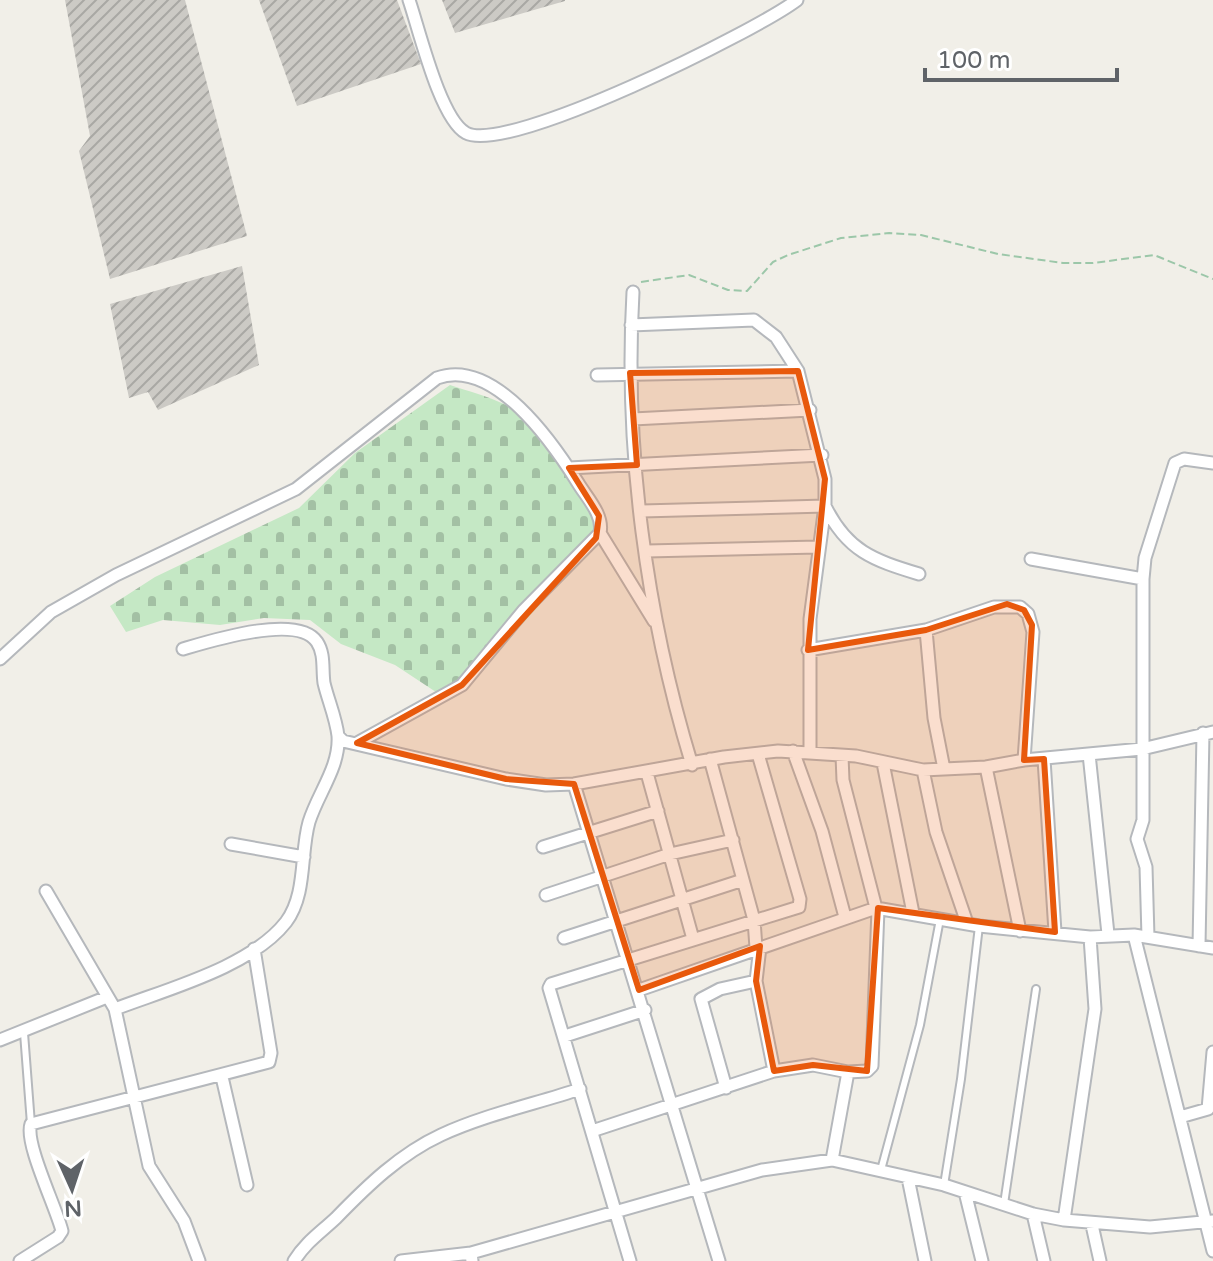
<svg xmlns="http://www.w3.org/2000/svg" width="1213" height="1261" font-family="'Varela Round',sans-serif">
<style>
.cemetery{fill:url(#cemetery-stones)}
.building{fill:url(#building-hatch)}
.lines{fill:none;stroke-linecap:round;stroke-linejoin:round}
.lane-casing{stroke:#b5b8bc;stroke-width:10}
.street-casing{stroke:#b5b8bc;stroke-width:15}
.path{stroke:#9cc7a9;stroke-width:2;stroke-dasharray:8 4;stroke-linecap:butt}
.lane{stroke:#fff;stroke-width:6}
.street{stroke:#fff;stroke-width:11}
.marked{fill:#e8590c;fill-opacity:0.2;stroke:#e8590c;stroke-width:6;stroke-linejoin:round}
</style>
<defs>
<pattern id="cemetery-stones" width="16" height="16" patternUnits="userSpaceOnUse" patternTransform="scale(2)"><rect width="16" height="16" fill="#c5e8c5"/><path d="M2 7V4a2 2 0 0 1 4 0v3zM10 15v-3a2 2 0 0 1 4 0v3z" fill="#a3c0a4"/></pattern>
<pattern id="building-hatch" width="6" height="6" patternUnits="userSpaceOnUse" patternTransform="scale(2)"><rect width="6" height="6" fill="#cccac5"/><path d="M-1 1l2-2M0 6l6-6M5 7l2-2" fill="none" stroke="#a9a8a4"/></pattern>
</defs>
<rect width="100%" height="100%" fill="#f1efe8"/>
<path class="cemetery" d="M450,385C468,391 487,396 504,404C551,425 577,483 598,527L593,545L464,689L442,696L395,665L341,644L310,620L264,618L220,625L163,620L126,632L110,606L155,577L299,508L355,453Z"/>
<path class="building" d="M65,0H185L247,236L110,279L79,151L90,136Z
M259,0H397L421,64L297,106Z
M442,0H565V1L455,33Z
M242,266L259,365L158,410L148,392L129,398L110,304Z"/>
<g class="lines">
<g class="lane-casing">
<path id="lane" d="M24,1033L31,1124
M881,1170L920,1025L940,919
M944,1185L961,1079L979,926
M1004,1204L1036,989"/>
</g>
<g class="street-casing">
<path id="street" d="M409,0C419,29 440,119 466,133C508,155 756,31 797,0
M633,292C624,449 646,614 692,765
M631,325L754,320L776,337L798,371L825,479V506L810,619V753
M597,375L798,371
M633,419L810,410
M569,468L822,455
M642,511L825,506C847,551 873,560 919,574
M600,533L654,621
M647,551L818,547
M1031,559L1143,579
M926,630L934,718L944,769
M808,650L926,630L994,607H1020L1028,614L1033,632L1024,760
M0,659L51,612L116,575L296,489L437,378C494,357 553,443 578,483C587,498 604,515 600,533L524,610L462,685L357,743
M338,736L343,741L506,779L546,785L574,784L724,757L778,751L856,756L923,770L986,767L1024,760L1142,749L1213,732
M793,751L822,831L845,917
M1089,754L1108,934
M842,756L843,780L876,908
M710,759L754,920L756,948
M1044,759L1055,932
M883,763L913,913
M986,767L1020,931
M923,770L936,832L967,923
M647,773L693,939
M574,784L719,1261
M231,844L304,857
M543,847L658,811
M46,891L115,1009L149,1166L184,1221L199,1261
M546,895L670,854L733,840
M1134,935L1213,1251
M1148,937L1146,867L1137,839L1143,820V579L1145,558L1175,463L1184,459L1213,463
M564,938L743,880
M1199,946L1203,733
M639,990L876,908L979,926L1090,937L1134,935L1213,948
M115,1009C167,989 251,967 286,922C307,894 300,853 309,822C318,793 340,767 338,736C336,718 328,700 324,683C322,669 325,654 317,642C298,613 210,641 183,649
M565,1036L645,1010
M0,1040L107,997
M774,1071L813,1065L848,1072
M222,1077L247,1185
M726,1088L701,999L720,989L756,981
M1180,1117L1208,1109L1213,1052
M592,1131L774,1071L756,981L760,947
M832,1160L848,1072L867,1071L872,1066L878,909
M908,1178L925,1261
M965,1192L982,1261
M1033,1214L1044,1261
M1064,1220L1095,1009L1090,937
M1092,1225L1100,1261
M471,1253L762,1170L832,1160L944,1185L1033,1214L1064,1220L1150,1227L1213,1221
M20,1261L58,1237L62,1231C56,1207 24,1142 31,1124L269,1062L271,1053L254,949
M294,1261C306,1242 320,1233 336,1218C367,1186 400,1154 441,1135C484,1115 535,1104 580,1089
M401,1261L471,1253L472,1261
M630,1261L549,988L551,984L799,907L800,899L758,754"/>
</g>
<path class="path" d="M641,282L689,275L728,290L747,291L773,262L788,255L841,238L889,233L921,235L998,254L1063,263H1093L1154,255L1213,279"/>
<use href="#lane" class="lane"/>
<use href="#street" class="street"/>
</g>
<path class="marked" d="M798,371L825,479L808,650L926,630L1007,604L1024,610L1032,625L1024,760L1044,759L1055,932L878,908L867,1071L813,1065L774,1071L756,981L760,946L639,990L574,784L506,779L357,743L462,685L596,538L599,516L569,468L637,465L630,373Z"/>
<g transform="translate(72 1189) rotate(177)" stroke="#ffffff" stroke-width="6" paint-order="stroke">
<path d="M0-6L14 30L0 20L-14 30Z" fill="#5f6368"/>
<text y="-12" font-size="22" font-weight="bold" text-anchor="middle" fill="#5f6368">N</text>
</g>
<path d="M925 68v12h192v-12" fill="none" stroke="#5f6368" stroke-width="4"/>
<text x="937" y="68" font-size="24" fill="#5f6368" stroke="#ffffff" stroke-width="6" paint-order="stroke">100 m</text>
</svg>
